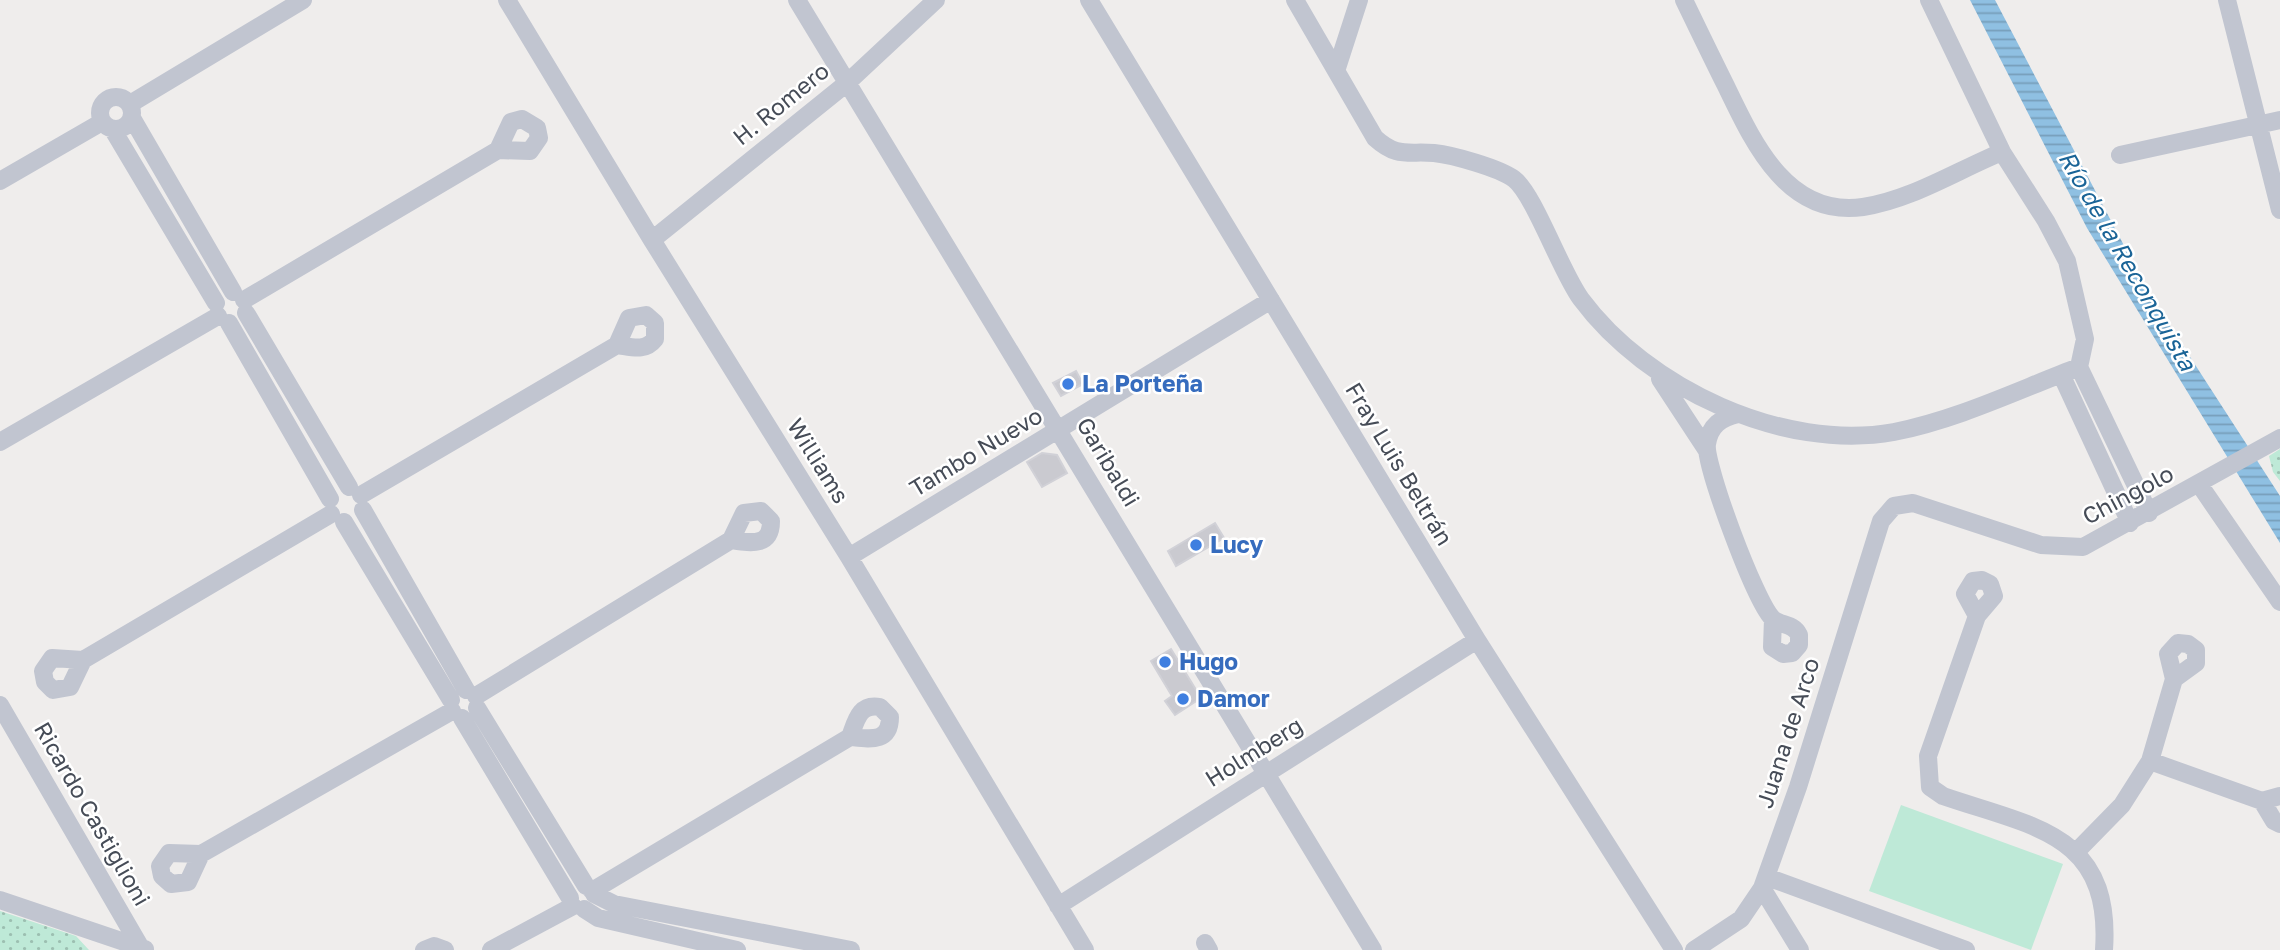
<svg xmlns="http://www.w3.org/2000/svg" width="2280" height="950" font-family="'Golos Text',sans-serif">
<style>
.park{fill:url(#park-dots)}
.pitch{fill:#bee9d7}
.water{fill:url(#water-rules)}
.building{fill:#cacad0;stroke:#d1d1d7;stroke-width:2}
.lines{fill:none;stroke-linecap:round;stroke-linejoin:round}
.minor{stroke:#c1c5d0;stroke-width:18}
.shop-dot{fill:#3f7fe0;stroke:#fff;stroke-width:2.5}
.labels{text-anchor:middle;stroke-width:5;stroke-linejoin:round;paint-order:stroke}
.street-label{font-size:23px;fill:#464c57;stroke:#fff}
.shop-label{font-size:23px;font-weight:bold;fill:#366cbe;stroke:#fff;text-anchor:start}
.water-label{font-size:24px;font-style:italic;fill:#1a6497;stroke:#fff}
</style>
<defs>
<pattern id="park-dots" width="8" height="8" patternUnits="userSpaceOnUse" patternTransform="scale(1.75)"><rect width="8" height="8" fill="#bee9d7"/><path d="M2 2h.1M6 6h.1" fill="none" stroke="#9cbfb1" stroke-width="1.8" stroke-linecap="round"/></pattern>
<pattern id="water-rules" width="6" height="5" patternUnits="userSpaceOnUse" patternTransform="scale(1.75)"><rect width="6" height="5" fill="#8fc0e2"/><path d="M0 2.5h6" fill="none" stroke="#779eba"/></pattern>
</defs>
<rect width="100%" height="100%" fill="#efedec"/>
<path class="park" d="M2280,449V481L2273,472L2269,456Z
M0,911L76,936L89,950H0Z"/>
<path class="pitch" d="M1901,805L2063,864L2031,950L1869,891Z"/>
<path class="water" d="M1970,0H1995L2150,295L2280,496V543L2087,228Z"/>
<path class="building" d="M1076,371L1083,384L1061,396L1053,383Z
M1042,453L1057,455L1067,473L1042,487L1027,462Z
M1215,523L1224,538L1176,566L1168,551Z
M1171,649L1201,698L1175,715L1165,701L1172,696L1151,661Z"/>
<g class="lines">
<path class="minor" d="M507,0L652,240L849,557L1085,950
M797,0L1373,950
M1089,0L1477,640L1674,950
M1295,0L1375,138C1397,158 1407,151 1434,153C1453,155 1499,168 1514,179C1534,194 1561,272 1581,299C1647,388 1783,452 1894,432C1959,419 2018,390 2079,367
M1684,0C1698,29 1712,58 1726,86C1753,142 1787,218 1863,207C1911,200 1958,170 2002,152
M1929,0L2002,152L2046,221L2067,261L2085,339L2079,367L2149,513
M2227,0L2280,210
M1337,68L1359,0
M100 113a16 16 0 1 1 32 0a16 16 0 1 1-32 0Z
M130,104L303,0
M132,118L233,292
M113,130L216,303
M2120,155L2280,120
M0,181L102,122
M652,240L847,83L936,0
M244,300L498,150L511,122L522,119L537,128L539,138L530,151L498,150
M246,313L349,487
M229,323L330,499
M2061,374L2130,523
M1660,379L1706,449
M1738,414C1721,418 1710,425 1707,444C1704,464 1756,604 1773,619C1781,626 1793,623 1799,635V645L1792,653L1783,654L1772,647L1773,619
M0,442L218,316
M2199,484L2280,602
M361,495L617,345L629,318L646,315L655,323V339C645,352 632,347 617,345
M363,510L466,690
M344,522L451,700
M849,557L1271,300
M1977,616L1965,594L1973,581L1982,580L1990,584L1994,596L1977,616L1928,756L1930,787L1943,796C2033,827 2112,833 2104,950
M83,660L52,658L43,671L45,682L53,690L70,687L83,660L331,514
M476,696L731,540L744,513L761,511L771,521C771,547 751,543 731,540
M0,705L141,948
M477,708L586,886
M462,718L570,898
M2150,761L2262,801L2280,796
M2262,801L2274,821L2280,824
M2077,851L2122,805L2150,761L2174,679L2168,654L2178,643L2188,644L2196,650V663L2174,679
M201,854L188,882L171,884L162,876L160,866L169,853L201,854L452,711
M1767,877L1966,950
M1762,888L1800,950
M592,891L850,737C870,739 890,743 890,717L880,707C859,703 856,721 850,737
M594,894L614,904L851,950
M0,900L145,949
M1058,906L1477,640
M584,909L598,918L737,950
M1205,943L1209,950
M424,950L434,946L445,950
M491,950L573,906
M1694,950L1741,919L1762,888L1798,787L1881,521L1894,506L1913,503L2041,545L2083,547L2280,438"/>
</g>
<g class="shop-dot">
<circle cx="1068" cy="384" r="7"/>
<circle cx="1196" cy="545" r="7"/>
<circle cx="1165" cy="662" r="7"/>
<circle cx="1183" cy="699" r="7"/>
</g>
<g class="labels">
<g class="street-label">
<text transform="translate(781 104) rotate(-39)" y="8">H. Romero</text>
<text transform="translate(976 452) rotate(-31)" y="8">Tambo Nuevo</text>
<text transform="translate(818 461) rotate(58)" y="8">Williams</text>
<text transform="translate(1108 462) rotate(59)" y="8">Garibaldi</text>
<text transform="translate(1399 464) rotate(59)" y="8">Fray Luis Beltrán</text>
<text transform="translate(2128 495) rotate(-28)" y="8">Chingolo</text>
<text transform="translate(1788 733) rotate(-72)" y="8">Juana de Arco</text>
<text transform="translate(1254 752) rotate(-32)" y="8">Holmberg</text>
<text transform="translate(92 814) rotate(60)" y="8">Ricardo Castiglioni</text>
</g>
<g class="shop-label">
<text x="1082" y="392">La Porteña</text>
<text x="1210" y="553">Lucy</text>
<text x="1179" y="670">Hugo</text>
<text x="1197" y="707">Damor</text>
</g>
<g class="water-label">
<text transform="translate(2127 261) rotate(60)" y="8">Río de la Reconquista</text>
</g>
</g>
</svg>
